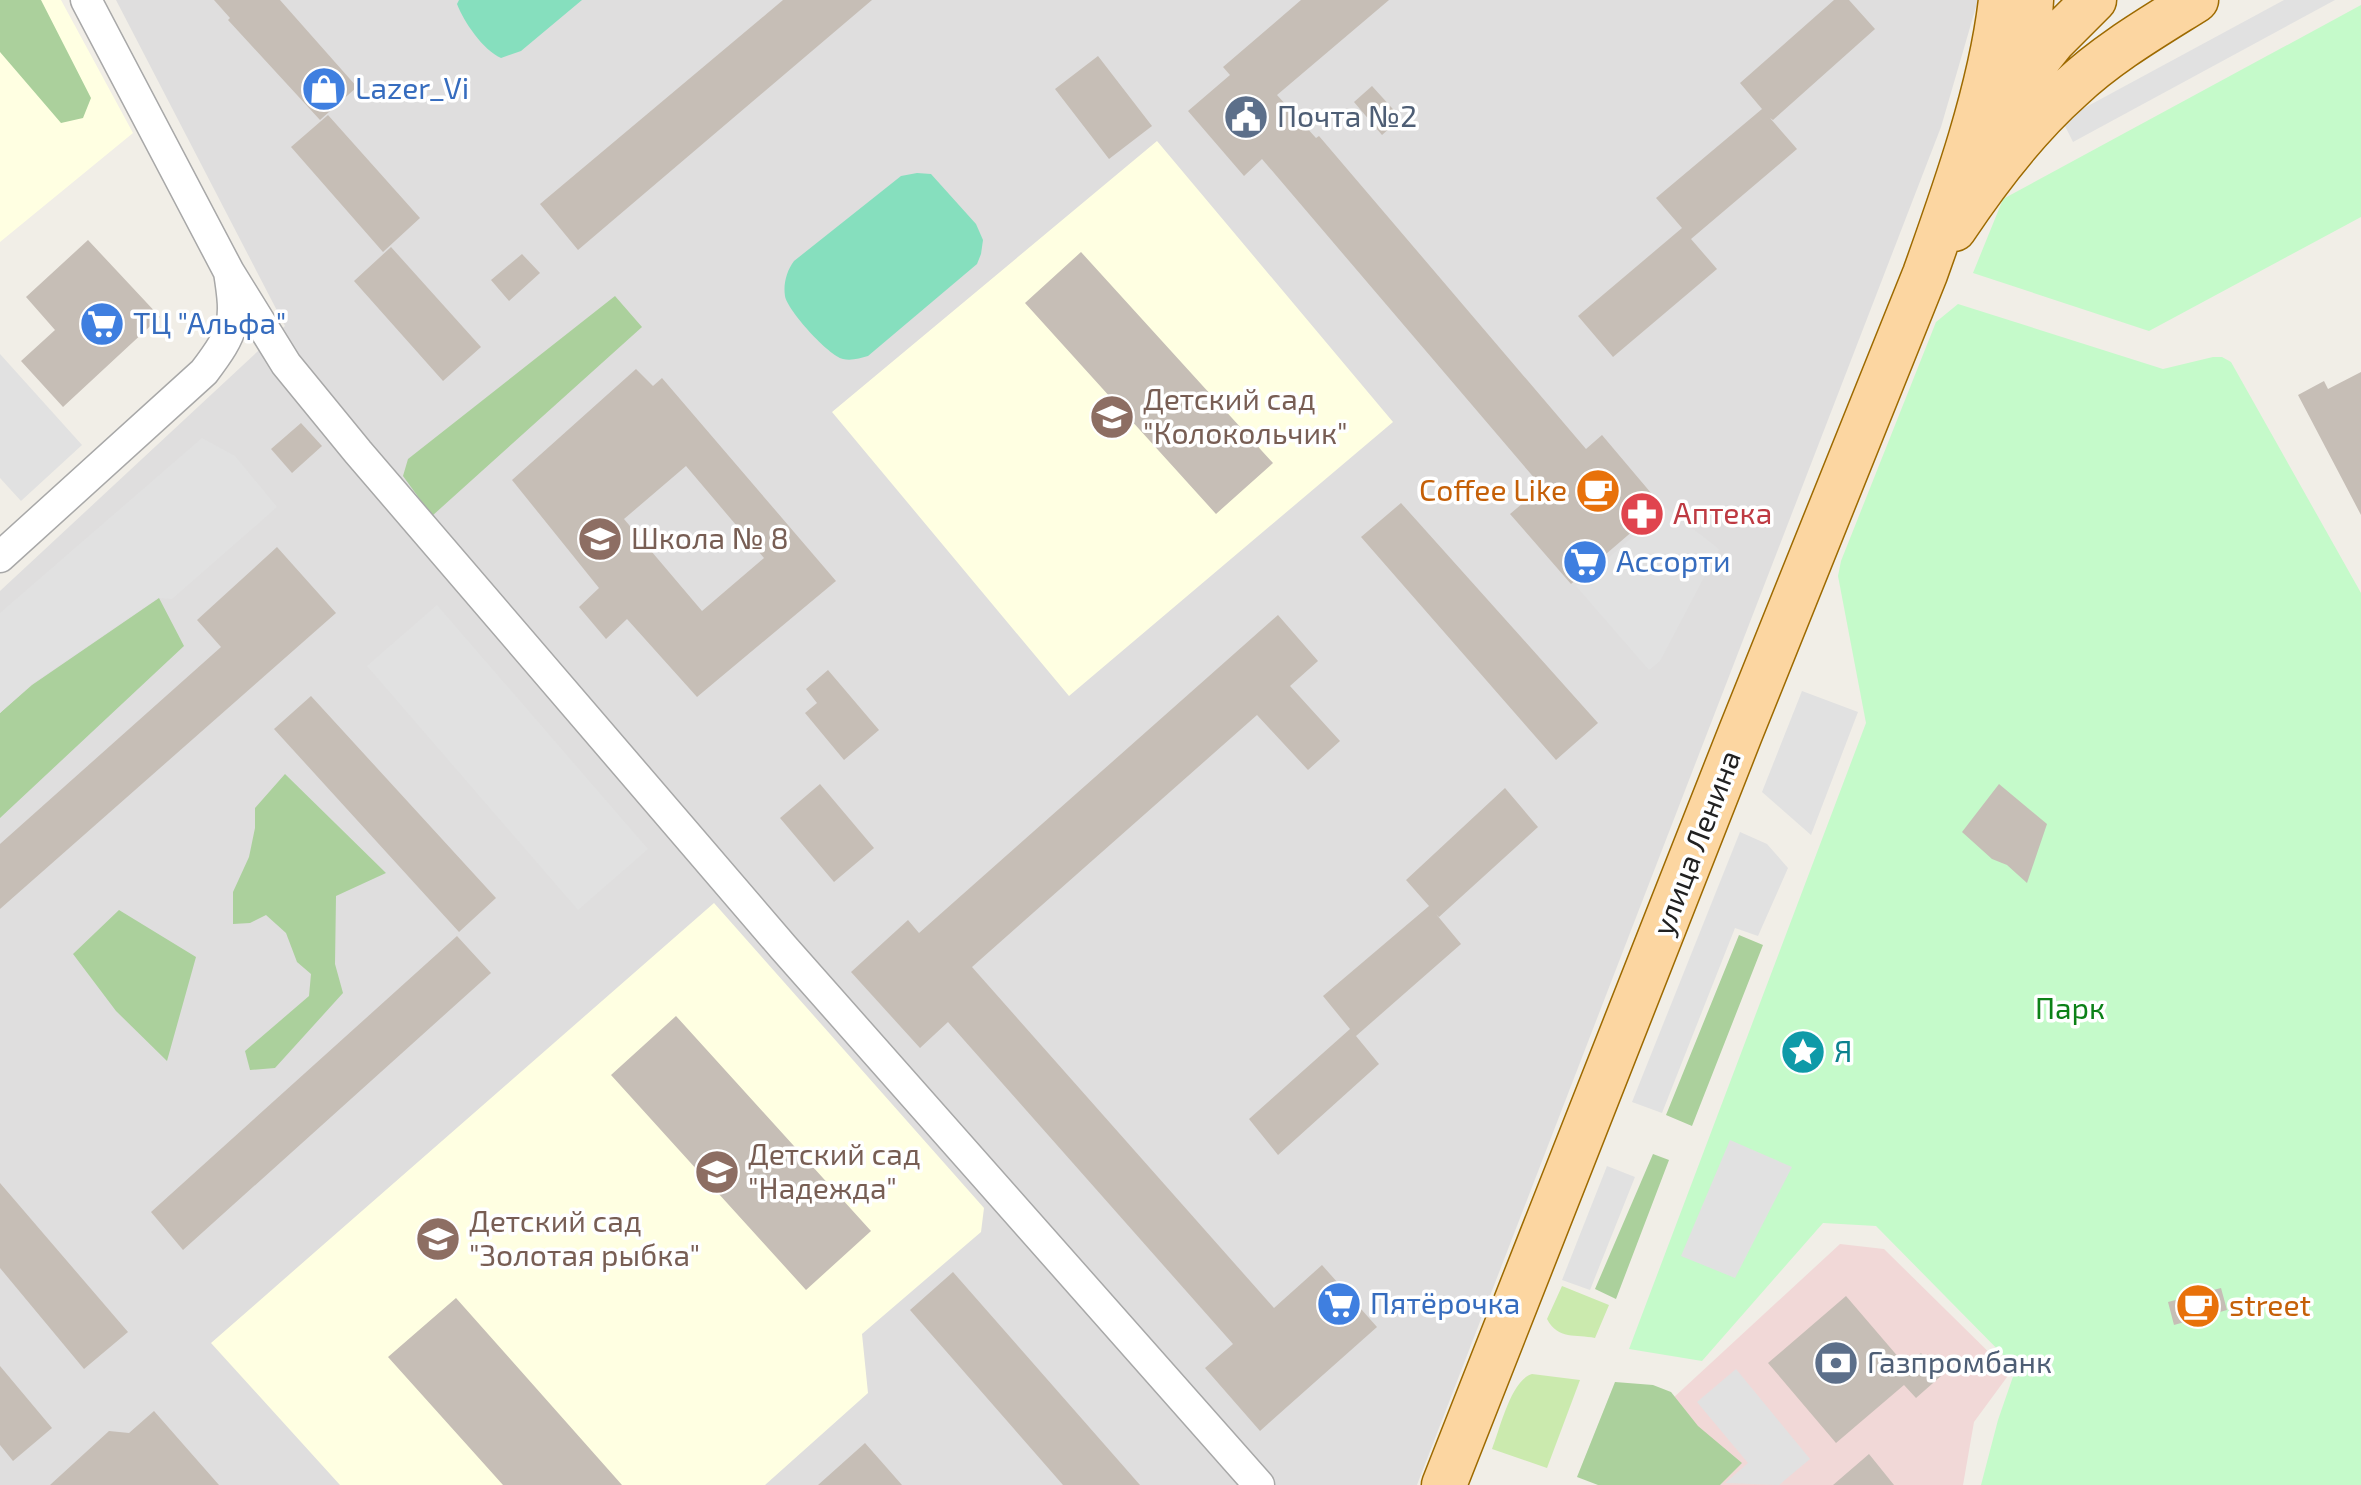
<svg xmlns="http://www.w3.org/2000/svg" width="2361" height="1485" font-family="'Exo 2',sans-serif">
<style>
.residential{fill:#dfdede}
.commercial{fill:#f1d8d7}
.education{fill:#ffffe2}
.grass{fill:#cbeaae}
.forest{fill:#abd09c}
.park{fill:#c5faca}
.pitch{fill:#86dfbe}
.parking{fill:#e1e1e1}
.building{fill:#c6beb6;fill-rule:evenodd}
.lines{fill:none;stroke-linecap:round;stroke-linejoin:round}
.minor-casing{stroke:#a8a8a8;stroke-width:33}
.primary-casing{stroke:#9d6a00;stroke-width:47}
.minor{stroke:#fff;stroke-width:30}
.primary{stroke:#fcd6a1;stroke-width:44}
.labels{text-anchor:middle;stroke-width:7;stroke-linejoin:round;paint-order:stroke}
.shop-label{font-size:30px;fill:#366cbe;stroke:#fff;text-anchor:start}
.service-label{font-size:30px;fill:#4e5e75;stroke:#fff;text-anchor:start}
.education-label{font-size:30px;fill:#785e54;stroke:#fff;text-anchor:start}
.food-label{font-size:30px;fill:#c56008;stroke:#fff;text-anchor:end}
.health-label{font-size:30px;fill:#be3a42;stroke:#fff;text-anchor:start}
.street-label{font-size:30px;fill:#212121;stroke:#fff}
.park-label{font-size:30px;fill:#0c8117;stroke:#fff}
.culture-label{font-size:30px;fill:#0d838f;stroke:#fff;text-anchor:start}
</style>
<rect width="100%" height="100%" fill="#f1eee7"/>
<path class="residential" d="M116,0H1978L1941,127L1417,1485H0V591L285,326Z"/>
<path class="commercial" d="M1840,1244L1884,1249L2010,1373L1974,1422L1963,1485H1677L1672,1399Z"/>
<path class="education" d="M0,0H61L133,133L0,242Z
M1157,141L1393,422L1069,696L832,412Z
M714,903L984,1208L981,1232L862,1334L868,1393L765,1485H340L211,1343Z"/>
<path class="grass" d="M1562,1286L1609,1305L1595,1338C1576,1334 1558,1340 1547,1319Z
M1532,1374L1580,1380L1547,1468L1492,1449C1500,1429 1511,1380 1532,1374Z"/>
<path class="forest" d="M0,0H41L91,98L83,118L61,123L0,52Z
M615,296L642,327L432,516L403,476L408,459Z
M159,598L184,646L0,818V713L32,685Z
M285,774L386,873L336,896L335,964L343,993L275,1068L250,1070L245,1051L309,996L311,974L297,962L286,933L266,915L250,923L233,924V892L249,857L255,828V808Z
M119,910L196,957L167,1061L116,1011L73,954Z
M1739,935L1763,945L1692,1126L1666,1115Z
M1653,1154L1669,1160L1616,1299L1595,1289Z
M1615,1382L1653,1385L1671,1392L1698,1426L1742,1463L1720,1485H1598L1577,1477Z"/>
<path class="park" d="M2361,5V217L2149,331L1973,273L2003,199Z
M1958,304L2163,369L2213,357H2222L2231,362L2361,593V1485H1981L1998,1420L2016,1368L1876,1226L1823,1223L1702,1361L1629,1349L1866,723L1838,576L1841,561L1936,322Z"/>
<path class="pitch" d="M459,0H582L521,51L501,58C483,50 464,22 457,4Z
M917,173L931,174L976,224L983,240L981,254L977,264L868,356C860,358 852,361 843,359C829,356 787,310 785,296C783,284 787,270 794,261L901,176Z"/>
<path class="parking" d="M2284,0H2335L2073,142L2062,120Z
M0,354L82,445L21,501L0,478Z
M202,438L235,456L277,507L172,599L158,598L32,684L0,713V613Z
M1666,508L1719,549L1660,661L1649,670L1576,586Z
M437,605L648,849L578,910L367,666Z
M1802,691L1858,712L1811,835L1762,792Z
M1740,832L1767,844L1788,868L1758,936L1735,928L1662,1113L1632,1102Z
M1730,1140L1792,1167L1735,1278L1681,1256Z
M1607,1166L1635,1177L1590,1290L1562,1280Z
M1736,1369L1810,1459L1779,1485L1725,1483L1748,1463L1697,1402Z"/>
<path class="building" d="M214,0H280L357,87L320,120L228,20L230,18Z
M783,0H872L578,250L540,204Z
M1301,0H1389L1277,95L1316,138L1319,136L1586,449L1602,435L1662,506L1571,584L1510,514L1542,487L1262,159L1244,176L1188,111L1230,75L1223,67Z
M1834,0H1849L1875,29L1773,120L1770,118L1797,149L1691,239L1717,269L1613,357L1578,316L1682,228L1656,198L1762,109L1740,83Z
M1098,56L1152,126L1109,159L1055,89Z
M1372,86L1401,118L1382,135L1354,102Z
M328,115L420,218L383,252L291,147Z
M88,240L160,317L63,407L21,361L55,330L26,297Z
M391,247L481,347L443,381L354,281Z
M1081,252L1273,463L1216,514L1025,303Z
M522,254L540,273L509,301L491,280Z
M636,369L653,386L662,378L836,581L697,697L627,619L606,639L579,607L599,588L512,480ZM686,466L764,558L702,611L624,519Z
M2361,372V515L2298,395L2324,381L2328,389Z
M301,423L322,446L292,473L271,449Z
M1401,503L1598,723L1556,760L1361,537Z
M277,547L336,613L0,909V844L221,647L197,620Z
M1278,615L1318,661L1290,686L1340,741L1308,770L1257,715L972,967L1274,1308L1322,1265L1377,1327L1260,1431L1205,1368L1233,1344L948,1022L920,1048L851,972L908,920L919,933Z
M828,670L879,730L844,760L805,713L817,703L806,689Z
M311,696L496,898L459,932L274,729Z
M820,784L874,848L834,882L780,818Z
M1999,784L2047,824L2027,883L2007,865L1992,859L1962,832Z
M1505,788L1538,827L1439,917L1436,914L1461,944L1356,1036L1379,1064L1278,1155L1249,1119L1350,1029L1323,996L1429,906L1406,880Z
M457,936L491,973L183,1250L151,1212Z
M676,1016L871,1231L806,1290L611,1075Z
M0,1183L128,1332L84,1369L0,1268Z
M953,1272L1140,1485H1063L910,1310Z
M2221,1288L2227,1310L2174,1325L2168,1302Z
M1846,1296L1906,1366L1921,1353L1941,1376L1916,1398L1904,1385L1836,1443L1768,1363Z
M456,1298L622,1485H503L388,1357Z
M0,1366L52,1428L13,1461L0,1445Z
M154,1411L219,1485H50L109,1431L129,1433Z
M865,1443L902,1485H818Z
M1869,1454L1894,1485H1833Z"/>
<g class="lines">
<g class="minor-casing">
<path id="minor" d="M229,272L286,364L358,452L783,947L1259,1485
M0,557L204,372C235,331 237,322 229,272L86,0"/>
</g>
<g class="primary-casing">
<path id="primary" d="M2020,82L2053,41L2094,0
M1993,125C2015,86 2029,46 2031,0
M1954,229C1988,178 2026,128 2071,88C2108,53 2153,27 2196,0
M1444,1485L1740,734L1925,274C1955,190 1991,89 2001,0"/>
</g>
<use href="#minor" class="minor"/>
<use href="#primary" class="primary"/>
</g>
<defs>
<g id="shop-disc" transform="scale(2.3)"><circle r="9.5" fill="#3f7fe0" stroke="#fff"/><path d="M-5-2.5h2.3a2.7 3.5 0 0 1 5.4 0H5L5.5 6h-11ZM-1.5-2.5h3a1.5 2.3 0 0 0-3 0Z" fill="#fff"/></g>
<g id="civic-disc" transform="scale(2.3)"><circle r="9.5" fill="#5c6f8a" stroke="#fff"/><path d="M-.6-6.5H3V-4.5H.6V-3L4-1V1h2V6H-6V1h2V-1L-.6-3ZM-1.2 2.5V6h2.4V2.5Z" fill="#fff"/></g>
<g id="supermarket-disc" transform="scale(2.3)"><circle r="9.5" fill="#3f7fe0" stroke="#fff"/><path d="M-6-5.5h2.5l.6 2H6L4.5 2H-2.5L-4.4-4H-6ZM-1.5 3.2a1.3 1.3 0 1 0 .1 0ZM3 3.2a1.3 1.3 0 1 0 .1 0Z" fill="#fff"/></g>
<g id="school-disc" transform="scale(2.3)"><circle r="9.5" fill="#8d6e63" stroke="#fff"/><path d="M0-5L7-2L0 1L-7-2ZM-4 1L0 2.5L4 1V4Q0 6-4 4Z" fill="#fff"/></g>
<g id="cafe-disc" transform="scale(2.3)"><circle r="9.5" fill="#e8710a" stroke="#fff"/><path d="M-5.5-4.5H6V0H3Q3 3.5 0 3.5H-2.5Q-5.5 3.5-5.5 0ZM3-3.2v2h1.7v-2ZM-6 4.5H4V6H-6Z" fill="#fff"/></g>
<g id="pharmacy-disc" transform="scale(2.3)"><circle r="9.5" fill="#e0444e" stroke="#fff"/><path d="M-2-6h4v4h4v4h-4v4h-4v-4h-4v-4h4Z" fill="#fff"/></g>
<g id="sight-disc" transform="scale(2.3)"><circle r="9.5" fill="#0f9aa8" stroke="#fff"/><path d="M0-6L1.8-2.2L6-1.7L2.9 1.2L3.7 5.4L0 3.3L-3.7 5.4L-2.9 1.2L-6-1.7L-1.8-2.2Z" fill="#fff"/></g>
<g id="bank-disc" transform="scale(2.3)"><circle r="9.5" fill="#5c6f8a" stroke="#fff"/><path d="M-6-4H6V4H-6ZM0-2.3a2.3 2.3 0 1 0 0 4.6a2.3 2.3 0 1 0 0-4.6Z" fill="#fff"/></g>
</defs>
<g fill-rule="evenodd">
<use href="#shop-disc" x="324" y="89"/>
<use href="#civic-disc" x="1246" y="117"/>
<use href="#supermarket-disc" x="102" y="324"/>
<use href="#school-disc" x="1112" y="417"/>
<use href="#cafe-disc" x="1598" y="491"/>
<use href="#pharmacy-disc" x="1642" y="514"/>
<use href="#school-disc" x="600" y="539"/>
<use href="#supermarket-disc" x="1585" y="562"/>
<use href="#sight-disc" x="1803" y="1052"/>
<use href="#school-disc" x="717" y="1172"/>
<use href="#school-disc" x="438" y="1239"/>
<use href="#supermarket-disc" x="1339" y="1304"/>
<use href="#cafe-disc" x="2198" y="1306"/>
<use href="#bank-disc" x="1836" y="1363"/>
</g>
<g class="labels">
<g class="shop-label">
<text x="355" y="99">Lazer_Vi</text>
<text x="133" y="334">ТЦ "Альфа"</text>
<text x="1616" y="572">Ассорти</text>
<text x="1370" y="1314">Пятёрочка</text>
</g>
<g class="service-label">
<text x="1277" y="127">Почта №2</text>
<text x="1867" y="1373">Газпромбанк</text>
</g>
<g class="education-label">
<text x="1143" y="410">Детский сад<tspan x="1143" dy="34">"Колокольчик"</tspan></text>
<text x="631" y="549">Школа № 8</text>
<text x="748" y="1165">Детский сад<tspan x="748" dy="34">"Надежда"</tspan></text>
<text x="469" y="1232">Детский сад<tspan x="469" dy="34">"Золотая рыбка"</tspan></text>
</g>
<g class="food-label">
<text x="1567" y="501">Coffee Like</text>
<text x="2229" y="1316" text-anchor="start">street</text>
</g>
<g class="health-label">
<text x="1673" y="524">Аптека</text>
</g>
<g class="street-label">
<text transform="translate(1697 843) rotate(-69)" y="10">улица Ленина</text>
</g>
<g class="park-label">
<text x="2070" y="1019">Парк</text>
</g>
<g class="culture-label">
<text x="1834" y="1062">Я</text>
</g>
</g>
</svg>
